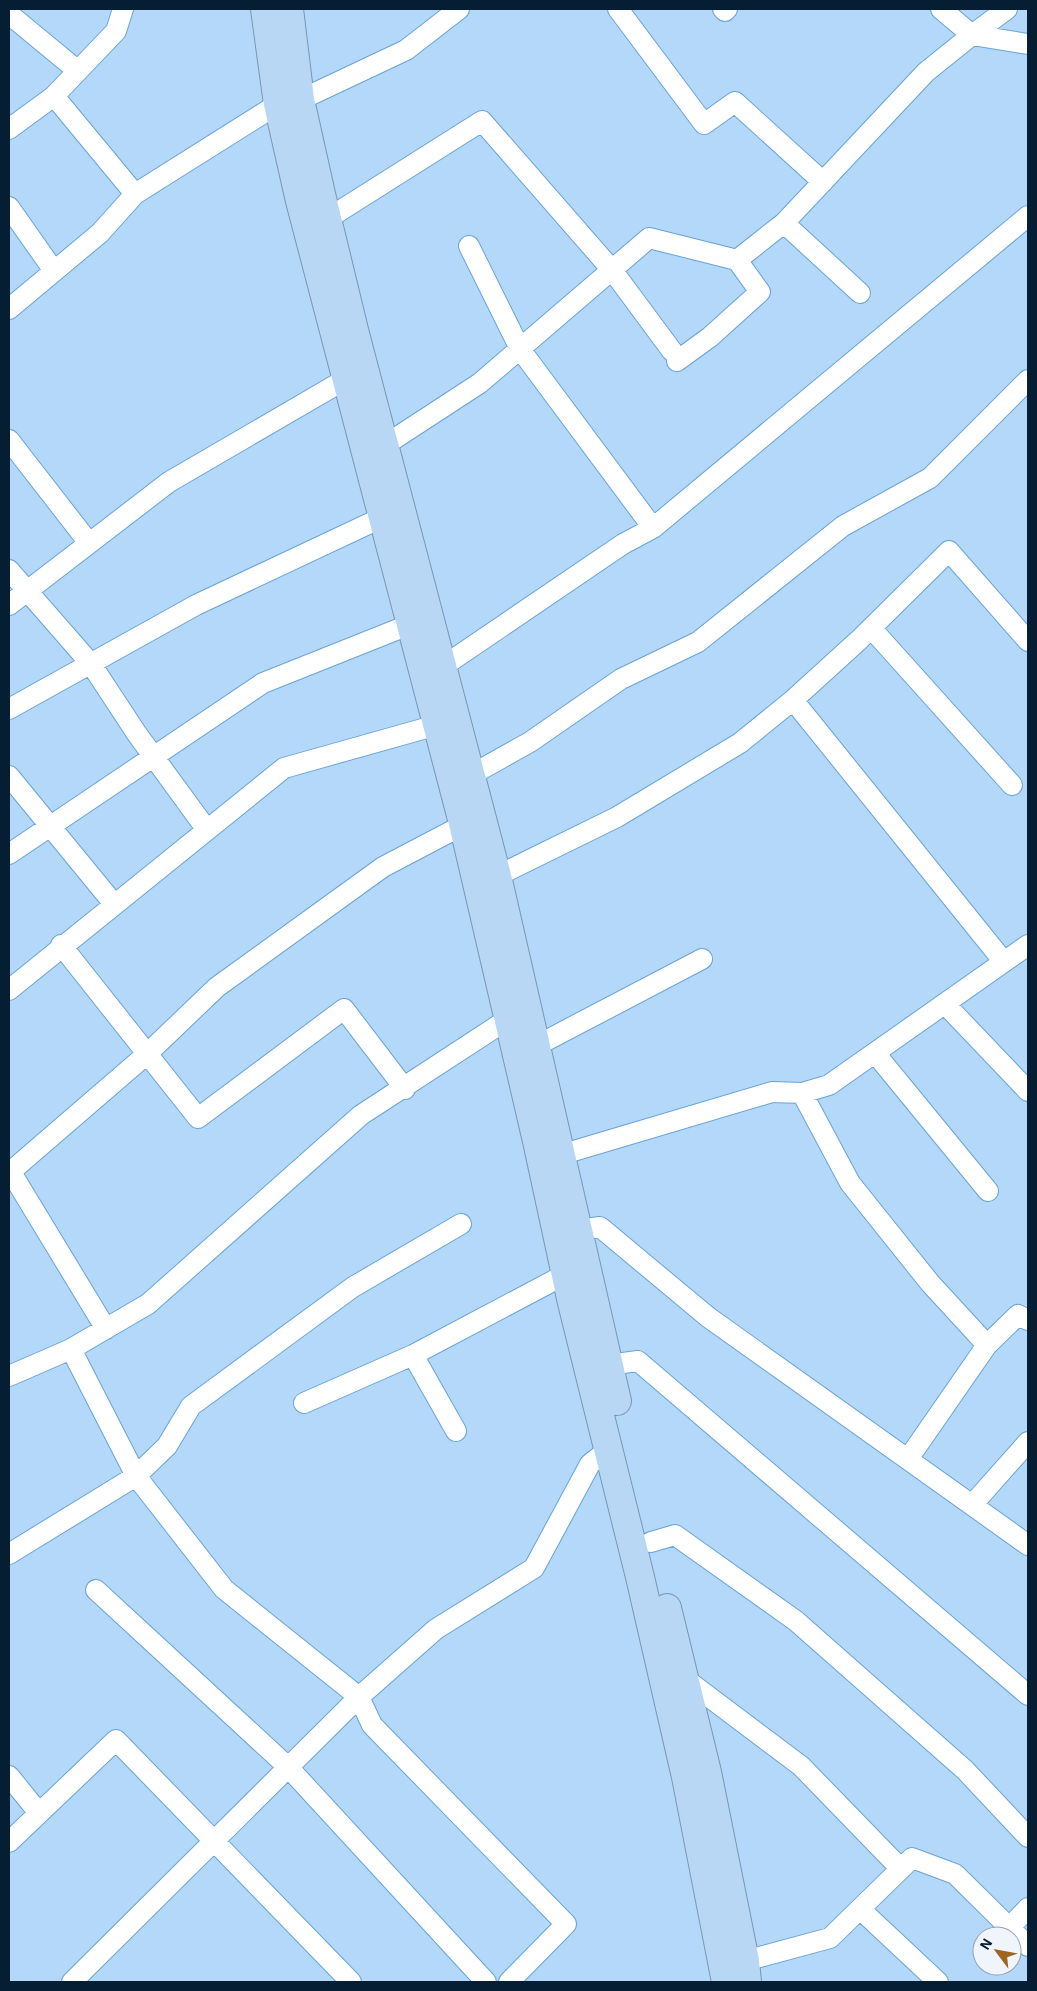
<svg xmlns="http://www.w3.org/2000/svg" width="1037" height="1991" font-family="'IBM Plex Sans',sans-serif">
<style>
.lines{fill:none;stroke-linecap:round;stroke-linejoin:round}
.street-casing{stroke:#68a3d9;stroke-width:22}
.highway-casing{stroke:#7996b1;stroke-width:30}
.street{stroke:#fff;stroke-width:20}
.highway{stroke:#b7d7f5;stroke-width:28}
</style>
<rect width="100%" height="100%" fill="#b4d8fa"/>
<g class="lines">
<g class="street-casing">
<path id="street" d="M618,9L704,124L735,102L823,182
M723,9L725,11L727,9
M941,9L972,35L1007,9
M9,14L78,71
M54,96L135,194
M300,100L406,50L459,9
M9,129L54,96L116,31L123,9
M9,207L54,271
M327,219L482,121L612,270L672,351
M784,223L860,293
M469,246L520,349L653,528
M9,309L100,233L135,194L278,104
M677,361L710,337L760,292L737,260
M9,440L89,543
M385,445L480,383L649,238L737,260L784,223L926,72L972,35L1028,44
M9,570L91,664L137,734L207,830
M9,605L169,482L346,379
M871,628L1012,785
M442,667L623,544L653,528L1028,216
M793,700L1004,962
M9,709L196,605L383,517
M471,775L530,742L621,679L698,642L843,526L930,478L1028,380
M9,776L114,904
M9,854L263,683L411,624
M497,876L617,817L740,743L793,700L859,640L949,551L1028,641
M61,945L198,1118L344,1009L405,1089
M9,990L284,768L437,725
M946,1005L1028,1091
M534,1047L702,959
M875,1053L988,1191
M802,1093L850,1183L930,1283L987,1345L908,1459
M560,1155L772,1092L802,1093L829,1085L1028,945
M9,1169L106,1329
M9,1173L147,1054L217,987L383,867L463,825
M578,1230L600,1227L708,1317L1028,1545
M987,1345L1018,1315L1028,1320
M71,1349L136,1476L224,1589L359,1697L372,1725L566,1924L509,1982
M413,1355L456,1431
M608,1365L638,1361L1028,1695
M9,1376L71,1349L148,1304L361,1115L508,1019
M304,1403L413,1355L566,1274
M972,1505L1028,1442
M651,1542L675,1535L796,1621L965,1770L1028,1837
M9,1554L136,1476L167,1446L191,1406L353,1287L461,1224
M96,1590L288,1767L486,1982
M684,1678L801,1766L901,1869
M9,1776L39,1813
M9,1842L116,1740L351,1982
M860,1909L938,1982
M1010,1927L1028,1908
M745,1961L830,1938L912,1858L955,1874L1028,1946
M72,1982L359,1697L436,1629L534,1568L590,1464L609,1449"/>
</g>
<g class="highway-casing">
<path id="highway" d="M265,9L278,104L300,201L463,823L537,1141L572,1303L640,1577L686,1777L726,1982
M289,9L300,100L321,194L354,330L497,876L617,1401
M667,1608L707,1772L745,1961L747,1982"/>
</g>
<use href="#street" class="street"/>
<use href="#highway" class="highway"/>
</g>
<rect width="1037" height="1991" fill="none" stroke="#061e33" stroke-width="20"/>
<g transform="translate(997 1951) rotate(302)"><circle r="24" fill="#eff5fb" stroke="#929fab"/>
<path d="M0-4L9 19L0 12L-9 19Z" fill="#9d6520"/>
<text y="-8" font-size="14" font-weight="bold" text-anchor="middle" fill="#061e33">N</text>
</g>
</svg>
